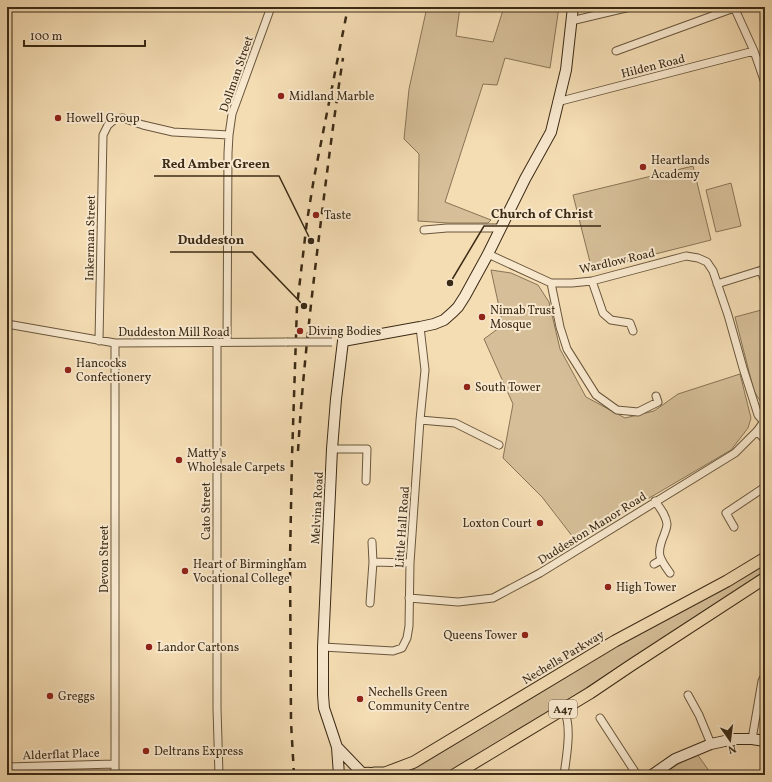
<svg xmlns="http://www.w3.org/2000/svg" width="772" height="782" font-family="Vollkorn,serif">
<style>
.green{fill:#d5be98;stroke:#887456}
.lines{fill:none;stroke-linecap:round;stroke-linejoin:round}
.street-casing{stroke:#69563c;stroke-width:9}
.secondary-casing{stroke:#3b2a15;stroke-width:12}
.primary-casing{stroke:#3b2a15;stroke-width:13}
.street{stroke:#f8e8ce;stroke-width:7}
.secondary{stroke:#f8e8ce;stroke-width:10}
.primary{stroke:#f4dcb3;stroke-width:11}
.rail{stroke:#3b2a15;stroke-width:2.5;stroke-dasharray:7 7;stroke-linecap:butt}
.street-bridge-casing{stroke:#69563c;stroke-width:9;stroke-linecap:butt}
.street-bridge{stroke:#f8e8ce;stroke-width:7}
.poi-dot{fill:#8f2418;stroke:#f8e8ce;stroke-width:1.5}
.labels{text-anchor:middle;stroke-width:4;stroke-linejoin:round;paint-order:stroke}
.shield{fill:#f8e8ce;stroke:#74634c;stroke-width:1}
.shield-label{font-size:11px;font-weight:bold;fill:#3b2a15}
.street-label{font-size:12px;fill:#3b2a15;stroke:#f8e8ce}
.poi-label{font-size:12px;fill:#3b2a15;stroke:#f8e8ce;text-anchor:start}
.leader{fill:none;stroke:#3b2a15;stroke-width:1.5}
.callout-dot{fill:#3b2a15;stroke:#f8e8ce;stroke-width:1.5}
.callout-label{font-size:13px;text-anchor:middle;font-weight:bold;fill:#3b2a15;stroke:#f8e8ce;stroke-width:4;stroke-linejoin:round;paint-order:stroke}
</style>
<rect width="100%" height="100%" fill="#f4dcb3"/>
<filter id="stains"><feTurbulence type="fractalNoise" baseFrequency=".005" numOctaves="4"/><feColorMatrix values="0 0 0 0 .2 0 0 0 0 .09 0 0 0 0 .02 0 0 0 .5 -.17"/></filter>
<radialGradient id="worn" r=".72"><stop offset=".6" stop-color="#630" stop-opacity="0"/><stop offset="1" stop-color="#630" stop-opacity=".3"/></radialGradient>
<path class="green" d="M427,7H460L456,36L493,42L504,7H559L550,68L505,58L497,85L483,84L445,202L491,220L488,223H448L418,221L419,154L404,139L409,89Z
M693,166L711,240L592,270L573,195Z
M731,183L741,226L716,232L706,190Z
M491,270L511,273L538,285L549,302L560,349L586,397L625,418L654,411L678,394L740,374L751,418L748,428L731,450L576,541L542,497L503,458L513,404L484,339L503,325Z
M765,309V404H762L754,391L735,317Z
M765,562V572L681,626L569,699L446,775H404L495,720L601,655L678,613Z
M697,754L712,775H661L678,764Z"/>
<g class="lines">
<g class="street-casing">
<path id="street" d="M734,7L754,51L765,83
M571,21L630,7
M616,51L734,8
M557,102L754,51
M424,230L447,228H501
M488,254L551,283H572L592,281L686,256L698,258L707,262L713,271L728,315L743,368L758,415L764,422
M761,270L764,279
M592,281L603,313L611,320L630,323L633,331
M551,283L560,327L567,349L596,395L617,410L638,412L658,402L656,396
M717,284L765,269
M7,324L115,343L287,342
M99,341L103,135L108,125L115,119L123,118L143,125L173,132L229,135
M217,342V708L219,775
M227,342L228,153L229,135L232,114L271,7
M115,343V775
M420,420L455,423L499,445
M757,431L765,440
M332,449H367L366,481
M655,501C660,508 666,515 667,524C667,528 665,532 664,535C656,554 659,558 670,573
M734,527L726,513L765,487
M372,542L373,562
M654,564L661,560
M409,598L458,602L493,598L540,573L735,453L757,431L765,420
M370,603L373,562L410,563
M323,647L393,651L402,648L407,638L409,626L410,563L420,420L425,370L420,327
M688,695L699,715L711,744
M563,710C573,723 566,759 564,775
M600,718L637,775
M752,739L762,681L765,675
M7,767L115,764"/>
</g>
<g class="secondary-casing">
<path id="secondary" d="M337,747L362,773
M339,775L337,747L324,708L323,695V647L332,449L336,399L343,341L420,327L434,324L444,320L453,312L458,307L465,296L488,254L525,179L551,132L566,70L573,7
M652,775L675,759L711,744L734,739H752L765,741"/>
</g>
<g class="primary-casing">
<path id="primary" d="M374,773H385L414,762L615,641L727,581L765,558
M355,775C363,773 371,772 378,775
M454,775L590,693L630,666L765,578"/>
</g>
<use href="#street" class="street"/>
<use href="#secondary" class="secondary"/>
<use href="#primary" class="primary"/>
<path class="rail" d="M298,451C302,385 309,319 317,253C325,188 333,123 343,58
M294,775L291,722L290,559L292,457L297,306L307,221L314,178L348,7"/>
<g class="street-bridge-casing">
<path id="street-bridge" d="M287,342H332"/>
</g>
<use href="#street-bridge" class="street-bridge"/>
</g>
<g class="poi-dot">
<circle cx="281" cy="96" r="4"/>
<circle cx="58" cy="118" r="4"/>
<circle cx="643" cy="167" r="4"/>
<circle cx="316" cy="215" r="4"/>
<circle cx="482" cy="317" r="4"/>
<circle cx="300" cy="331" r="4"/>
<circle cx="68" cy="370" r="4"/>
<circle cx="467" cy="387" r="4"/>
<circle cx="179" cy="460" r="4"/>
<circle cx="540" cy="523" r="4"/>
<circle cx="185" cy="571" r="4"/>
<circle cx="608" cy="587" r="4"/>
<circle cx="525" cy="635" r="4"/>
<circle cx="149" cy="647" r="4"/>
<circle cx="50" cy="696" r="4"/>
<circle cx="360" cy="699" r="4"/>
<circle cx="146" cy="751" r="4"/>
</g>
<g class="labels">
<rect class="shield" x="549" y="700" width="28" height="18" rx="3"/>
<g class="shield-label">
<text x="563" y="713">A47</text>
</g>
<g class="street-label">
<text transform="translate(653 66) rotate(-14)" y="4">Hilden Road</text>
<text transform="translate(236 74) rotate(-71)" y="4">Dollman Street</text>
<text transform="translate(90 238) rotate(-89)" y="4">Inkerman Street</text>
<text transform="translate(617 261) rotate(-13)" y="4">Wardlow Road</text>
<text x="174" y="336">Duddeston Mill Road</text>
<text transform="translate(317 508) rotate(-87)" y="4">Melvina Road</text>
<text transform="translate(206 511) rotate(-90)" y="4">Cato Street</text>
<text transform="translate(402 527) rotate(-86)" y="4">Little Hall Road</text>
<text transform="translate(592 528) rotate(-32)" y="4">Duddeston Manor Road</text>
<text transform="translate(104 559) rotate(-90)" y="4">Devon Street</text>
<text transform="translate(563 657) rotate(-31)" y="4">Nechells Parkway</text>
<text transform="translate(61 754) rotate(-2)" y="4">Alderflat Place</text>
</g>
<g class="poi-label">
<text x="289" y="100">Midland Marble</text>
<text x="66" y="122">Howell Group</text>
<text x="651" y="164">Heartlands<tspan x="651" dy="14">Academy</tspan></text>
<text x="324" y="219">Taste</text>
<text x="490" y="314">Nimab Trust<tspan x="490" dy="14">Mosque</tspan></text>
<text x="308" y="335">Diving Bodies</text>
<text x="76" y="367">Hancocks<tspan x="76" dy="14">Confectionery</tspan></text>
<text x="475" y="391">South Tower</text>
<text x="187" y="457">Matty's<tspan x="187" dy="14">Wholesale Carpets</tspan></text>
<text x="532" y="527" text-anchor="end">Loxton Court</text>
<text x="193" y="568">Heart of Birmingham<tspan x="193" dy="14">Vocational College</tspan></text>
<text x="616" y="591">High Tower</text>
<text x="517" y="639" text-anchor="end">Queens Tower</text>
<text x="157" y="651">Landor Cartons</text>
<text x="368" y="696">Nechells Green<tspan x="368" dy="14">Community Centre</tspan></text>
<text x="58" y="700">Greggs</text>
<text x="154" y="755">Deltrans Express</text>
</g>
</g>
<path class="leader" d="M311 241L279 176H154M450 283L484 226H601M304 306L252 252H170"/>
<g class="callout-dot">
<circle cx="311" cy="241" r="4"/>
<circle cx="450" cy="283" r="4"/>
<circle cx="304" cy="306" r="4"/>
</g>
<g class="callout-label">
<text x="216" y="168">Red Amber Green</text>
<text x="542" y="218">Church of Christ</text>
<text x="211" y="244">Duddeston</text>
</g>
<rect width="772" height="782" fill="none" stroke="#f4dcb3" stroke-width="24"/>
<rect x="8" y="8" width="756" height="766" fill="none" stroke="#3b2a15" stroke-width="2"/>
<rect x="12" y="12" width="748" height="758" fill="none" stroke="#3b2a15"/>
<g transform="translate(730 740) rotate(166)" stroke="#f8e8ce" stroke-width="3" paint-order="stroke">
<path d="M0-3L7 15L0 10L-7 15Z" fill="#3b2a15"/>
<text y="-6" font-size="11" font-weight="bold" text-anchor="middle" fill="#3b2a15">N</text>
</g>
<path d="M24 40v6h121v-6" fill="none" stroke="#3b2a15" stroke-width="2"/>
<text x="30" y="40" font-size="12" fill="#3b2a15" stroke="#f8e8ce" stroke-width="3" paint-order="stroke">100 m</text>
<rect width="100%" height="100%" filter="url(#stains)"/>
<rect width="100%" height="100%" fill="url(#worn)"/>
</svg>
